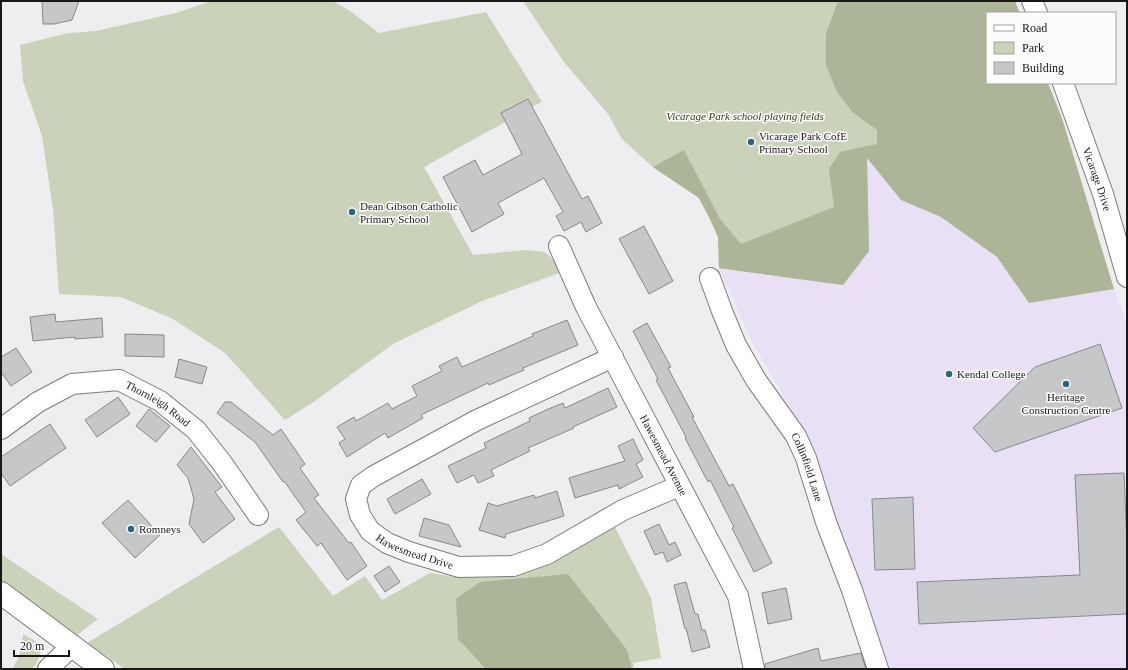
<svg xmlns="http://www.w3.org/2000/svg" width="1128" height="670" font-family="'Times New Roman',serif">
<style>
.education{fill:#eae0f5}
.green{fill:#cad2b9}
.forest{fill:#acb597}
.building{fill:#c6c7c8;stroke:#89898a}
.lines{fill:none;stroke-linecap:round;stroke-linejoin:round}
.street-casing{stroke:#7c7c7d;stroke-width:22}
.highway-casing{stroke:#7c7c7d;stroke-width:24}
.street{stroke:#fff;stroke-width:20}
.highway{stroke:#fff;stroke-width:22}
.poi-dot{fill:#2b687f;stroke:#fcfcfd;stroke-width:1.5}
.labels{text-anchor:middle;stroke-width:3;stroke-linejoin:round;paint-order:stroke}
.park-label{font-size:11px;font-style:italic;fill:#313c09;stroke:#fcfcfd}
.poi-label{font-size:11px;fill:#181819;stroke:#fcfcfd;text-anchor:start}
.street-label{font-size:11px;fill:#181819;stroke:#fcfcfd}
</style>
<rect width="100%" height="100%" fill="#eeeef0"/>
<path class="education" d="M523,1H838L826,33L1062,118L1114,289L1127,322V669H887L790,407L752,342L719,268L718,237L710,219L699,198L653,167L622,139L608,114L564,62Z"/>
<path class="green" d="M211,1H332L349,10L379,33L486,12L542,102L532,107L528,99L501,113L505,122L424,167L473,255L526,250L545,252L565,271L482,301L393,344L315,401L285,420L225,353L173,319L121,297L59,294L53,209L42,136L23,81L20,45L68,33L96,31L176,13Z
M523,1H838L826,33L837,92L852,112L877,130V144L867,158L869,251L843,285L719,268L718,237L710,219L699,198L653,167L622,139L608,114L564,62Z
M279,527L333,596L365,576L382,600L430,573L462,578L513,574L552,564L615,527L651,598L661,658L633,663L634,669H125L87,643Z
M1,554L98,619L76,636L1,581Z
M23,634L41,644C41,654 39,661 32,669H12C20,658 22,648 23,634Z"/>
<path class="forest" d="M838,1H1015L1020,13H987V83H1048L1062,118L1114,289L1029,303L997,257L941,217L901,200L867,158L869,251L843,285L719,268L718,237L710,219L699,198L653,167L684,150L720,219L741,244L834,207L829,169L840,152L877,144V130L852,112L837,92L826,65V33Z
M568,574L627,650L632,669H486L458,639L456,599L480,582Z"/>
<path class="building" d="M42,1H79L72,20L54,24H43Z
M528,99L582,199L588,196L602,223L586,232L581,222L564,231L556,216L563,212L544,178L498,203L504,214L472,232L443,177L475,160L483,175L522,154L501,113Z
M644,226L673,281L649,294L619,239Z
M55,314L56,322L102,318L103,337L75,339V337L33,341L30,317Z
M567,320L578,345L523,368L524,370L489,385L488,383L450,401L421,415L423,418L388,438L385,433L347,457L339,443L345,439L337,427L354,417L356,421L388,403L392,409L417,396L412,386L442,371L439,366L457,357L462,367L533,336L532,334Z
M647,323L671,367L668,368L694,417H692L729,486L733,484L772,563L754,572L732,528L734,527L710,480L708,482L685,438L686,437L656,380L658,379L633,331Z
M125,334L164,335V357L125,356Z
M1100,344L1122,408L995,452L973,428L1035,367Z
M16,348L32,372L11,386L1,372V357Z
M179,359L207,367L202,384L175,377Z
M608,388L617,407L573,427L574,428L528,448L530,451L491,470L494,476L478,483L474,475L457,483L448,466L486,448L484,443L530,421L529,418L546,410L563,403L565,408Z
M118,397L130,414L97,437L85,420Z
M225,402H231L273,435L281,429L305,464L300,468L319,495L314,498L349,543L351,542L367,566L347,580L321,543L317,546L296,520L306,512L284,481L283,482L255,442L217,413Z
M149,409L170,426L156,442L136,426Z
M50,424L66,448L10,486L1,473V457Z
M633,439L643,460L636,464L643,477L619,489L618,485L575,498L569,478L625,461L618,446Z
M191,447L222,487L215,492L235,519L203,543L189,524L194,499L188,478L177,465Z
M1124,473L1127,545V614L919,624L917,582L1080,575L1075,475Z
M422,479L431,494L395,514L387,499Z
M557,491L564,516L506,534L505,538L479,530L488,503L497,506L534,495L535,498Z
M913,497L915,569L875,570L872,499Z
M128,500L160,535L135,558L102,523Z
M424,518L449,525L461,547L419,536Z
M659,524L669,545L675,542L681,555L667,562L663,552L655,555L644,531Z
M389,566L400,582L385,592L374,576Z
M686,582L695,614H698L702,630H705L710,647L692,652L686,628L685,629L674,585Z
M786,588L792,619L768,624L762,593Z
M818,648L821,661L861,653L866,669H765V664Z"/>
<g class="lines">
<g class="street-casing">
<g id="street">
<path d="M1032,1L1037,13"/>
<path id="s1" d="M1063,83L1103,194L1127,277"/>
<path id="s2" d="M559,246L586,307L738,596L754,669"/>
<path id="s3" d="M710,278L722,311L736,345L756,380L796,436L806,458L826,522L852,590L878,669"/>
<path id="s4" d="M613,357L477,420L374,476L361,485L356,499L360,515L370,531L387,543L409,552L459,567L513,566L547,554L623,510L679,486"/>
<path id="s5" d="M1,429L38,402L72,384L119,380L160,401L196,430L222,463L258,515"/>
<path d="M48,669L72,646"/>
</g>
</g>
<g class="highway-casing">
<path id="highway" d="M1,593L103,669"/>
</g>
<use href="#street" class="street"/>
<use href="#highway" class="highway"/>
</g>
<g class="poi-dot">
<circle cx="751" cy="142" r="4"/>
<circle cx="352" cy="212" r="4"/>
<circle cx="949" cy="374" r="4"/>
<circle cx="1066" cy="384" r="4"/>
<circle cx="131" cy="529" r="4"/>
</g>
<g class="labels">
<g class="park-label">
<text x="745" y="120">Vicarage Park school playing fields</text>
</g>
<g class="poi-label">
<text x="759" y="140">Vicarage Park CofE<tspan x="759" dy="13">Primary School</tspan></text>
<text x="360" y="210">Dean Gibson Catholic<tspan x="360" dy="13">Primary School</tspan></text>
<text x="957" y="378">Kendal College</text>
<text x="1066" y="401" text-anchor="middle">Heritage<tspan x="1066" dy="13">Construction Centre</tspan></text>
<text x="139" y="533">Romneys</text>
</g>
<g class="street-label">
<text dy="4" stroke="none"><textPath href="#s1" startOffset="102">Vicarage Drive</textPath></text>
<text dy="4" stroke="none"><textPath href="#s5" startOffset="177">Thornleigh Road</textPath></text>
<text dy="4" stroke="none"><textPath href="#s2" startOffset="234">Hawesmead Avenue</textPath></text>
<text dy="4" stroke="none"><textPath href="#s3" startOffset="214">Collinfield Lane</textPath></text>
<text dy="4" stroke="none"><textPath href="#s4" startOffset="383">Hawesmead Drive</textPath></text>
</g>
</g>
<rect width="1128" height="670" fill="none" stroke="#181819" stroke-width="4"/>
<rect x="986" y="12" width="130" height="72" fill="#fcfcfd" stroke="#a1a1a2"/>
<rect x="994" y="25" width="20" height="6" fill="#ffffff" stroke="#a1a1a2"/>
<text x="1022" y="32" font-size="12" fill="#181819">Road</text>
<rect x="994" y="42" width="20" height="12" fill="#cad2b9" stroke="#a1a1a2"/>
<text x="1022" y="52" font-size="12" fill="#181819">Park</text>
<rect x="994" y="62" width="20" height="12" fill="#c6c7c8" stroke="#a1a1a2"/>
<text x="1022" y="72" font-size="12" fill="#181819">Building</text>
<path d="M14 650v6h55v-6" fill="none" stroke="#181819" stroke-width="2"/>
<text x="20" y="650" font-size="12" fill="#181819" stroke="#fcfcfd" stroke-width="3" paint-order="stroke">20 m</text>
</svg>
